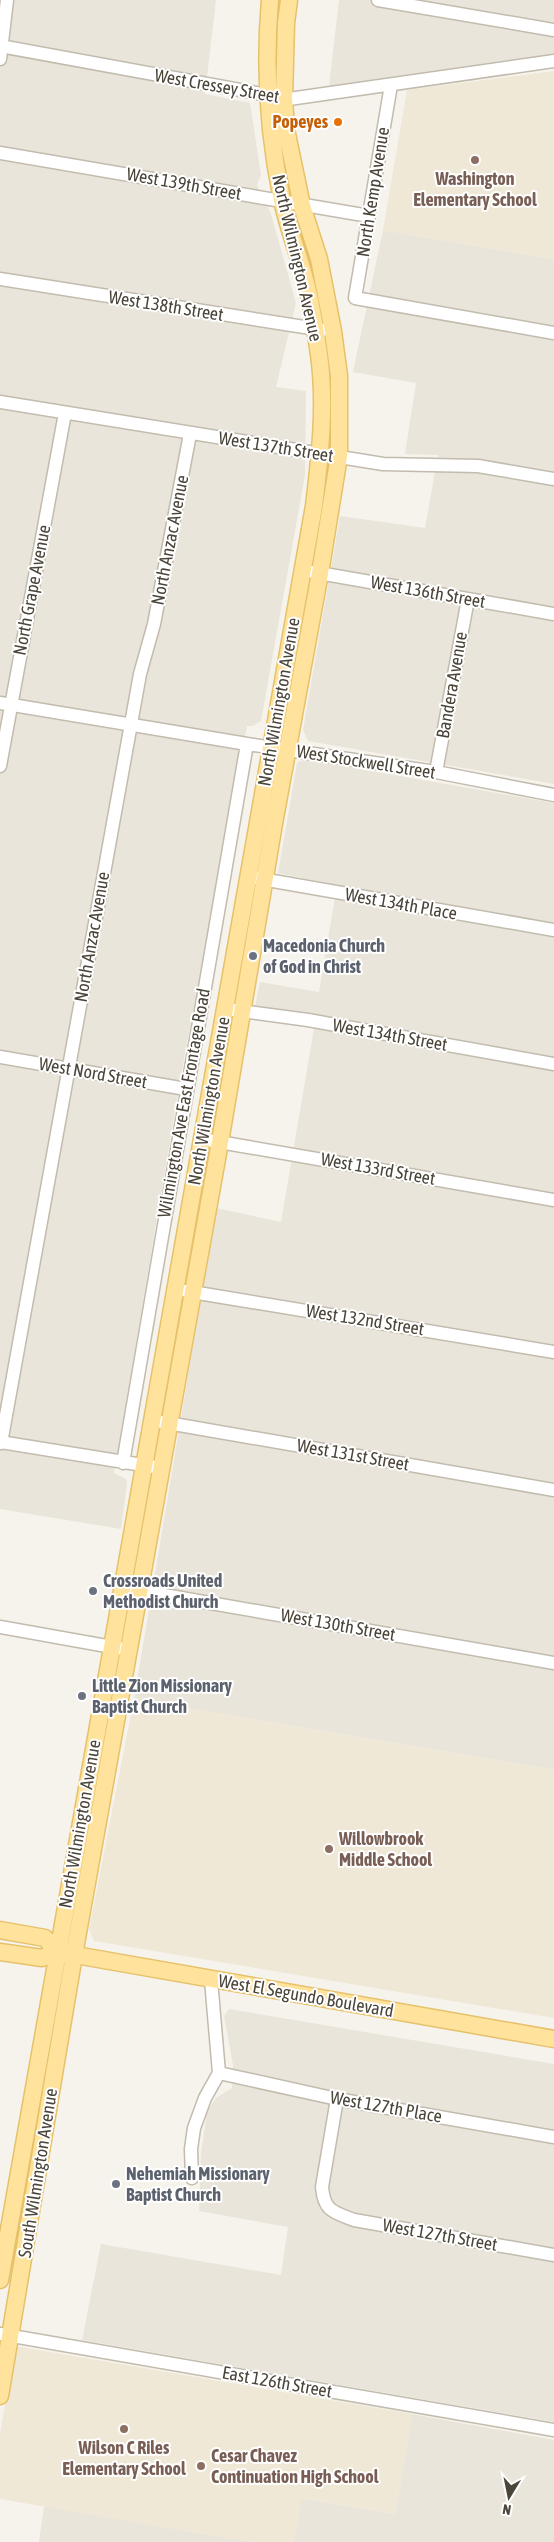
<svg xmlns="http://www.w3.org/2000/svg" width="554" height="2542" font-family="'Asap Condensed',sans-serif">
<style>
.residential{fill:#eae5da}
.education{fill:#efe8d6}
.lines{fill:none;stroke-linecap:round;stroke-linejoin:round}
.minor-casing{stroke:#c2bbae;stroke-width:15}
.major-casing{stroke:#e6c16a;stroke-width:19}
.minor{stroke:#fff;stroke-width:12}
.major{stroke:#ffe39c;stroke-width:16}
.food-dot{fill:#e8710a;stroke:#fff;stroke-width:2}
.education-dot{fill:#8d6e63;stroke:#fff;stroke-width:2}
.worship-dot{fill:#6b7280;stroke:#fff;stroke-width:2}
.labels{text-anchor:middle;stroke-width:4;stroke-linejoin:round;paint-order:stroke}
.street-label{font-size:18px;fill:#4b4439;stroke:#fff}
.food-label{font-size:18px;font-weight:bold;fill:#c56008;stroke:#fff;text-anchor:end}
.education-label{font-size:18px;font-weight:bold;fill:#785e54;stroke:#fff}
.worship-label{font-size:18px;font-weight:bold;fill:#5b616d;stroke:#fff;text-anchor:start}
</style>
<rect width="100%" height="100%" fill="#f6f3ec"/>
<path class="residential" d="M0,0H216L205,94L250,103L261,175L257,185L271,214L296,303L276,387L306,391L305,475L261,721L253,726H247L182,1070L114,1473L126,1479L127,1484L121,1529L0,1509Z
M339,0H554V54L329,87Z
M383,230L554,259V784L308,741L303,730L340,516L425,528L438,455L405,454L416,383L353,372Z
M304,759L554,803V1770L134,1699L216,1208L281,1222L316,1017L255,1006L260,982L319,992L337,885L278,873L297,763Z
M229,2009L554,2064V2422L82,2340L101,2244L281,2275L288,2227L199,2211L201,2153L207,2112L216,2098L232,2088L233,2065L224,2016Z
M412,2414L554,2440V2542H294L301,2498L395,2514Z
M44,2506L251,2542H39Z"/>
<path class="education" d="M554,71V259L383,230L407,90Z
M134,1699L554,1770V2018L94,1941L89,1929Z
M15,2346L412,2414L395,2514L302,2498L294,2542H251L0,2499V2434Z"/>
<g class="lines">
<g class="minor-casing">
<path id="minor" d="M378,0L554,30
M0,46L289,99L554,61
M0,59L7,0
M391,85L355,298L554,333
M0,153L369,216
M0,279L323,330
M0,402L383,464L478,466L554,479
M313,572L554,614
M0,703L247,744L436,772L554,795
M0,766L65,413
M436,772L468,599
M256,878L554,930
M226,1009L308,1020L554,1064
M0,1057L186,1089
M202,1139L554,1200
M186,1291L554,1352
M162,1422L554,1490
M0,1442L161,1468
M1,1443L140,674L154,624L190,434
M123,1463L247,744
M130,1589L554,1663
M0,1627L129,1650
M219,2073L337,2099L554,2137
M337,2099L322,2187C324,2211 333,2212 354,2220L554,2255
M192,2178L191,2149L194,2128L205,2098L219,2073L211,1980
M0,2334L554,2430"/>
</g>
<g class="major-casing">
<path id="major" d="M0,1930L45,1938L57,1952
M0,1952L42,1958L57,1952
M64,1953L554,2039
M0,2280L314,506C320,456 326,405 319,355C316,332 312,309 307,287C300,258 288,229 282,200C268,133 264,68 270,0
M0,2396L74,1955L220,1142L275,818L320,573L339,456V376L333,331L319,259L302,206L286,129L284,98L286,23L289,0"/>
</g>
<use href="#minor" class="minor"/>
<use href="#major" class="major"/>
</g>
<circle class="food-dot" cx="338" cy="122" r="5"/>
<g class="education-dot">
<circle cx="475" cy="160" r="5"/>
<circle cx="329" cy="1849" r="5"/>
<circle cx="124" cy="2429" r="5"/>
<circle cx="201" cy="2466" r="5"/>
</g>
<g class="worship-dot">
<circle cx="253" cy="956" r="5"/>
<circle cx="93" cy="1591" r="5"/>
<circle cx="82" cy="1696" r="5"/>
<circle cx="116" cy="2184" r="5"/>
</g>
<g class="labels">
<g class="street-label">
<text transform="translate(217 86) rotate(10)" y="6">West Cressey Street</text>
<text transform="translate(184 184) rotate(10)" y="6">West 139th Street</text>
<text transform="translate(373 192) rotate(-81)" y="6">North Kemp Avenue</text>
<text transform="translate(297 258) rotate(77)" y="6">North Wilmington Avenue</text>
<text transform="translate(166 306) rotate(9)" y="6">West 138th Street</text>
<text transform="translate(276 447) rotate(9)" y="6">West 137th Street</text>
<text transform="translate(170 540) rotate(-79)" y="6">North Anzac Avenue</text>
<text transform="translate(32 590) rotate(-79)" y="6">North Grape Avenue</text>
<text transform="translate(428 592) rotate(10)" y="6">West 136th Street</text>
<text transform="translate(452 685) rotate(-80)" y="6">Bandera Avenue</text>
<text transform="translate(279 702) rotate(-80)" y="6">North Wilmington Avenue</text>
<text transform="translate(366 762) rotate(9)" y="6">West Stockwell Street</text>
<text transform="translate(401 904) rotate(10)" y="6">West 134th Place</text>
<text transform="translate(92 937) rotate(-80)" y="6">North Anzac Avenue</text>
<text transform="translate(390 1035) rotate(10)" y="6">West 134th Street</text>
<text transform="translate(93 1073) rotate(10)" y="6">West Nord Street</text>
<text transform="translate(209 1101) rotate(-80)" y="6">North Wilmington Avenue</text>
<text transform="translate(184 1103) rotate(-80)" y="6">Wilmington Ave East Frontage Road</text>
<text transform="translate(378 1169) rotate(10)" y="6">West 133rd Street</text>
<text transform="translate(365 1320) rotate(9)" y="6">West 132nd Street</text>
<text transform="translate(353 1455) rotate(10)" y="6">West 131st Street</text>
<text transform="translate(338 1625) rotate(10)" y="6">West 130th Street</text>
<text transform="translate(80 1824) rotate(-80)" y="6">North Wilmington Avenue</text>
<text transform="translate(306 1996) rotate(10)" y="6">West El Segundo Boulevard</text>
<text transform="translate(386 2107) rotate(10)" y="6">West 127th Place</text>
<text transform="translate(38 2173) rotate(-81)" y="6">South Wilmington Avenue</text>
<text transform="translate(440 2235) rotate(10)" y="6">West 127th Street</text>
<text transform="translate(277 2382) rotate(10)" y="6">East 126th Street</text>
</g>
<g class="food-label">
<text x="328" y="128">Popeyes</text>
</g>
<g class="education-label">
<text x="475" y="185">Washington<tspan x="475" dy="21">Elementary School</tspan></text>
<text x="339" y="1845" text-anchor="start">Willowbrook<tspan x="339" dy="21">Middle School</tspan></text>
<text x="124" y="2454">Wilson C Riles<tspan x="124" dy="21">Elementary School</tspan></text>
<text x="211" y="2462" text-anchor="start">Cesar Chavez<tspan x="211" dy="21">Continuation High School</tspan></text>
</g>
<g class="worship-label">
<text x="263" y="952">Macedonia Church<tspan x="263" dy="21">of God in Christ</tspan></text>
<text x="103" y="1587">Crossroads United<tspan x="103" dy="21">Methodist Church</tspan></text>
<text x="92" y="1692">Little Zion Missionary<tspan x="92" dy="21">Baptist Church</tspan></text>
<text x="126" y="2180">Nehemiah Missionary<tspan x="126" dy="21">Baptist Church</tspan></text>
</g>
</g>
<g transform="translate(509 2497) rotate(190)" stroke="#ffffff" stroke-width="4" paint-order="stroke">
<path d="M0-4L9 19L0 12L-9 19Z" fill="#4b4439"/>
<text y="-8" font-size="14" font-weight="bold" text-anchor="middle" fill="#4b4439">N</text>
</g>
</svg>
